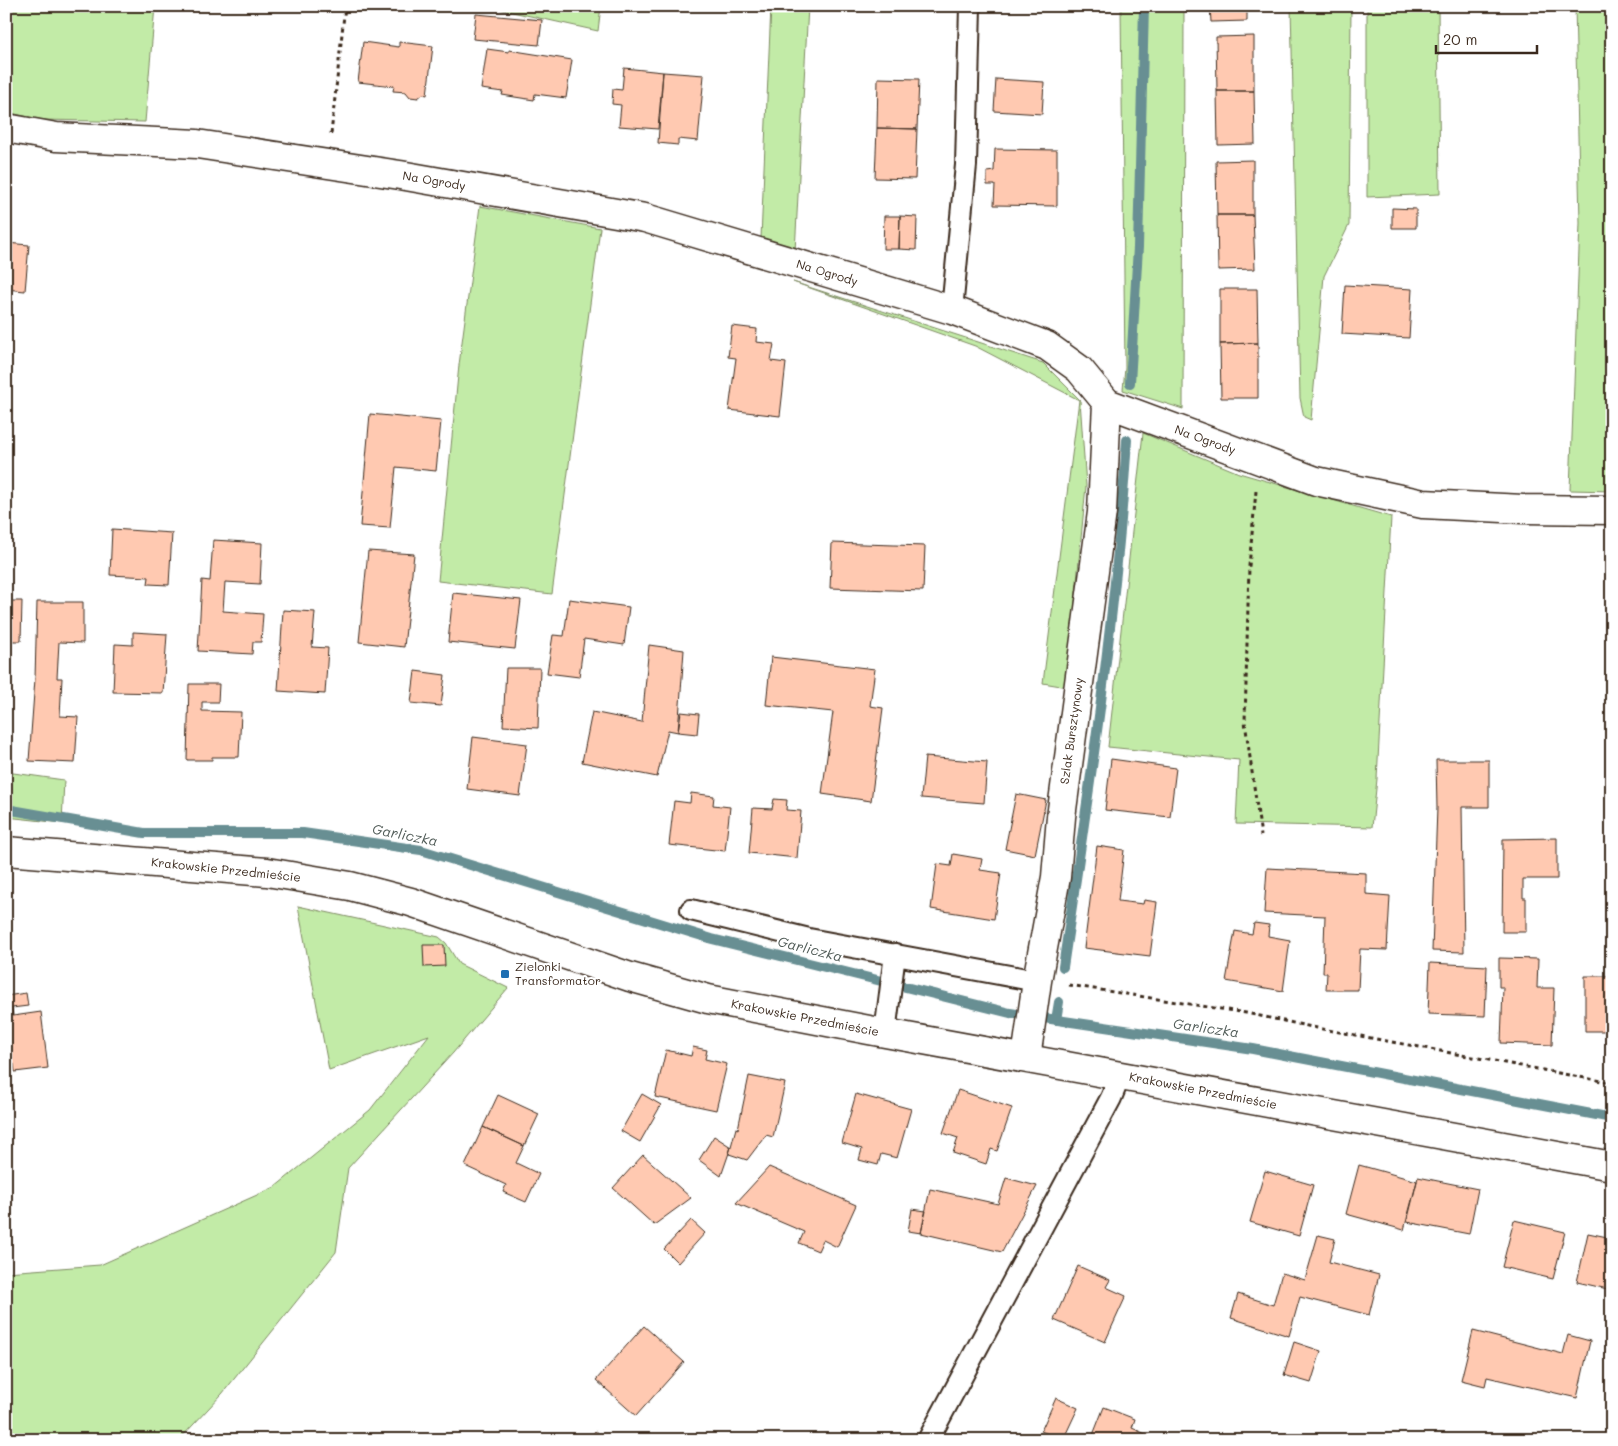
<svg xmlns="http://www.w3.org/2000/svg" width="1618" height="1446" font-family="Mali,sans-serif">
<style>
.green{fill:#c2eba7;stroke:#7e8a62}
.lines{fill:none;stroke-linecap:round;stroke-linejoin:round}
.stream{stroke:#678f93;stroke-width:10}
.building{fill:#ffc9b1;stroke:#3b2a1e}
.service-casing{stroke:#3b2a1e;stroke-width:24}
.minor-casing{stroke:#3b2a1e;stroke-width:31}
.secondary-casing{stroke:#3b2a1e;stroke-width:31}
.path{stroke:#3b2a1e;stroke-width:3;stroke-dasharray:4 4;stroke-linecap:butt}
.service{stroke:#fff;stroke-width:20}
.minor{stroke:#fff;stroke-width:28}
.secondary{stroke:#fff;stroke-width:28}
.poi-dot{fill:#1f6fb2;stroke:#fff;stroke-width:2}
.labels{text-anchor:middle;stroke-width:4;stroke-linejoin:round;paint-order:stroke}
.street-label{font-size:12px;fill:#3b2a1e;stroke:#fff}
.poi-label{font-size:12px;fill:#3b2a1e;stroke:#fff;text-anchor:start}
.water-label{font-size:14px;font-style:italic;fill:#515c58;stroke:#fff}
</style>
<rect width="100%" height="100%" fill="#fff"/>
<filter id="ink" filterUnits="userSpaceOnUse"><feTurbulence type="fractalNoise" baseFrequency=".02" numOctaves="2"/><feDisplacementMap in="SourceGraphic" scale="10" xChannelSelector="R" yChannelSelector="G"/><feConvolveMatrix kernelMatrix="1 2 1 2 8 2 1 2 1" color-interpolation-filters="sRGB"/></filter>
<g filter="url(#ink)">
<path class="green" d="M6,6H155L145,122L43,120L6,112Z
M485,6H601L598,31Z
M771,6H808L795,252L761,238Z
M1121,6H1184L1183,409L1123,390L1125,368Z
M1291,6H1351L1349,225L1324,276L1311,420L1304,417L1300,398Z
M1367,6H1438L1440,194L1367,197Z
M1575,6H1612V491L1570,490L1580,223Z
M480,206L600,228L552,594L438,581L459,365Z
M793,282L1043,363L1080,400L1086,486L1067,687L1043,683L1079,400L975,346Z
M1143,433L1239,473L1391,517L1377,779L1372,827L1236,824L1239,760L1108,747Z
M6,772L64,780L62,823L6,817Z
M298,906L439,937L446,943L459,964L508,988L453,1053L348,1168L336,1252L222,1394L179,1440H6V1272L100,1265L275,1187L370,1110L429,1035L329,1070Z"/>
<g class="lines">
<path class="stream" d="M1130,383L1138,247L1144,6
M6,809L144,833H303L421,850L712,939L1010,1013L1253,1049L1612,1118
M1063,967C1089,791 1116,617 1127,440
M1056,1020L1059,1002"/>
</g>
<path class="building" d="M1210,6H1247V21L1211,22Z
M476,14L542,20L539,45L473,39Z
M1254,36V91H1217L1216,37Z
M363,42L399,47V42L433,46L427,95L423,94L418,98L410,97L406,92L393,91L394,86L358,82Z
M487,49L509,52V50L572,60L566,98L535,94L534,100L502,95L503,92L481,89Z
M624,68L663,72L658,129L619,126L621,105L612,104L613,89L622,90Z
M663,72L704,75L698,141L678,139V145L658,143Z
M878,78L919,79L917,129L877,128Z
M996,79L1044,82L1042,114L994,111Z
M1217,91H1254L1255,144L1218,145Z
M877,128L917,129L915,179L875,178Z
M995,149L1057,150V206L994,205L995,185H987V172L994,171Z
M1253,160V215H1217L1216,161Z
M1392,208L1416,209V228H1392Z
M1217,215H1253L1255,269L1218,270Z
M884,216H900L899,249H883Z
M900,216L917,217L916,250L899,249Z
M6,243L29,245L25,291L6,289Z
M1345,285L1412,289L1409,338L1342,334Z
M1220,289H1257L1258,343L1220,344Z
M732,326L757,329L756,342L774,344L771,361L786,363L780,416L729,410L736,358L728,357Z
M1258,343V398H1221L1220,344Z
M370,414L441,421L436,471L396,467L390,528L360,526Z
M112,529L172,533L169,585L148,584L149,577L110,575Z
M213,540L262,543L260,584L225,582L223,611L263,614L261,642H253L252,654L198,651L202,580L210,581Z
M832,543L925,546L923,591L830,588Z
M368,551L414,554L404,647L359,642Z
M453,593L521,600L515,649L448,642Z
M569,599L629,607L624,645L584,639L579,677L547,673L553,635L564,636Z
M6,601H22L21,641H6Z
M37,602H83V643L59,642L57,678H62L60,716L78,717L75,763L29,761L35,679Z
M283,610L315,612L312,647L328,648L325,694L278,691Z
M133,632L167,634L163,693L113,692L115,644L133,645Z
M649,645L684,650L678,732L668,730L657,777L582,762L592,712L642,722Z
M771,657L875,669L870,706L883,708L871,801L822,794L833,712L766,705Z
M506,668H540L538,728L503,726Z
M415,671L445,675L441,706L411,703Z
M189,684H219L218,702H202V711L241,712L239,757H212V760H187Z
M681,712L699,714L697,734L678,732Z
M473,737L527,744L520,796L467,789Z
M925,757L987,762L984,803L921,798Z
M1111,759L1176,768L1170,817L1105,810Z
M1436,760H1489V807H1462L1464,952L1432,951L1437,808Z
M691,793L714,796L713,805L730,807L725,851L669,845L674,801L690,803Z
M1016,794L1046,800L1035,855L1005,849Z
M774,799L787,800L786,810L801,811L797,858L749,853L753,808L772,809Z
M1557,838V879H1523V898H1526V932H1502L1503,839Z
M1097,846L1124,850L1118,901L1143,904L1144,900L1157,902L1150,956L1084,948Z
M953,854L982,859L980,870L1001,873L994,919L931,909L937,864L951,866Z
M1267,868L1366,873V894L1390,896L1387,950L1360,949L1358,990H1326L1327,973H1323L1325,916L1264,913Z
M1254,923L1269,925L1268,936L1290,940L1283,991L1226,981L1235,931L1252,934Z
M423,945H444L445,966L424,967Z
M1499,958L1538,959L1537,988H1554L1552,1045L1501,1043L1503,987H1499Z
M1430,963L1487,966L1485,1016L1428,1014Z
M1585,976H1612V1031H1585Z
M26,993L28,1006L12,1008L13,1016L41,1012L48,1068L15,1072L14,1064L6,1065V996Z
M693,1047L707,1050L705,1059L727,1064L716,1110L655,1097L666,1050L691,1056Z
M749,1076L785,1083L773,1137L766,1135L747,1160L729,1154L736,1128L738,1129Z
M958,1090L1012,1108L997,1151L991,1149L986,1164L953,1153L958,1138L943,1133Z
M642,1094L661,1105L640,1142L621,1131Z
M856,1094L911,1109L897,1158L881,1154L878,1165L859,1160L862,1149L842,1143Z
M498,1095L539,1114L524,1146L483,1127Z
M483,1127L524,1146L516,1163L539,1174L526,1202L503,1192L506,1185L465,1166Z
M714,1136L731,1147L721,1176L699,1160Z
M643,1155L691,1198L654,1225L613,1188Z
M1359,1165L1417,1181L1404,1230L1346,1214Z
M769,1167L856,1205L837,1247L823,1240L818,1251L799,1243L804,1232L736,1203Z
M1265,1171L1313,1185L1299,1236L1250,1222Z
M1418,1177L1478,1189L1469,1234L1407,1222Z
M1006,1178L1037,1186L1002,1252L921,1233L930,1189L998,1204Z
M912,1209L926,1211L921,1233L908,1231Z
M691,1220L705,1233L678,1263L664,1249Z
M1514,1220L1565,1232L1553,1279L1502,1267Z
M1588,1233L1612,1238V1290L1577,1282Z
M1318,1235L1335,1239L1329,1262L1379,1275L1369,1315L1300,1297L1289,1336L1231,1318L1238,1294L1273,1305L1282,1273L1305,1280Z
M1078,1266L1110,1280L1106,1287L1126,1296L1105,1342L1054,1320Z
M644,1326L684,1362L636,1416L596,1380Z
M1473,1331L1563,1354L1568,1335L1590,1341L1577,1398L1487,1377L1485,1386L1461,1380Z
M1294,1342L1321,1351L1311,1383L1284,1375Z
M1056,1398L1078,1408L1063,1440L1041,1431Z
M1104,1407L1135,1419L1132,1428L1152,1437L1151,1440H1091Z
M595,1431L607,1440H589Z"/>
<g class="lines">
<g class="service-casing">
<path id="service" d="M952,310L966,165L970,6
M691,910L809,939L1037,981
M885,1033L895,954
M928,1440L1111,1098L1120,1076"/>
</g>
<g class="minor-casing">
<path id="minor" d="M6,128L56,137L197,144L400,175L645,218L952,310L1047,346L1079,369L1107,403L1316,481L1423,504L1523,509L1612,510
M1026,1058L1037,981L1056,877L1061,817L1102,512L1107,403"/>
</g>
<g class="secondary-casing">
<path id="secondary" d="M6,851L267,872L350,886L411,902L630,977L708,999L869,1030L1612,1166"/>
</g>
<path class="path" d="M331,134L345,6
M1256,491L1249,566L1245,722L1261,836
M1069,985L1246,1013L1312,1027L1612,1083"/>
<use href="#service" class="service"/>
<use href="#minor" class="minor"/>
<use href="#secondary" class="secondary"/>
</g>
</g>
<rect class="poi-dot" x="500" y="969" width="10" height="10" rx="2.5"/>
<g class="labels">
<g class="street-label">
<text transform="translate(434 181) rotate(10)" y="4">Na Ogrody</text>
<text transform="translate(827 273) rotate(17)" y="4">Na Ogrody</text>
<text transform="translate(1205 440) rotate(20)" y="4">Na Ogrody</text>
<text transform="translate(1072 731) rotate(-82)" y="4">Szlak Bursztynowy</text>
<text transform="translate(226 870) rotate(6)" y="4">Krakowskie Przedmieście</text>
<text transform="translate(805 1018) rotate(11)" y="4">Krakowskie Przedmieście</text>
<text transform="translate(1203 1091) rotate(11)" y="4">Krakowskie Przedmieście</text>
</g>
<g class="poi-label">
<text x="515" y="971">Zielonki<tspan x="515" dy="14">Transformator</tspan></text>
</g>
<g class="water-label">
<text transform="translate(405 835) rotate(11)" y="5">Garliczka</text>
<text transform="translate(810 949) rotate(14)" y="5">Garliczka</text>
<text transform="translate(1206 1028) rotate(8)" y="5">Garliczka</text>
</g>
</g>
<rect width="1618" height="1446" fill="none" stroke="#fff" stroke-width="25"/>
<rect x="12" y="12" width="1593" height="1421" fill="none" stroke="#3b2a1e" stroke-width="2" filter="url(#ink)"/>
<path d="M1436 45v8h101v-8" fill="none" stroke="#3b2a1e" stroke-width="2.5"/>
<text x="1443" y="45" font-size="15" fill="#3b2a1e" stroke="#ffffff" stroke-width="4" paint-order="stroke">20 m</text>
</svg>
